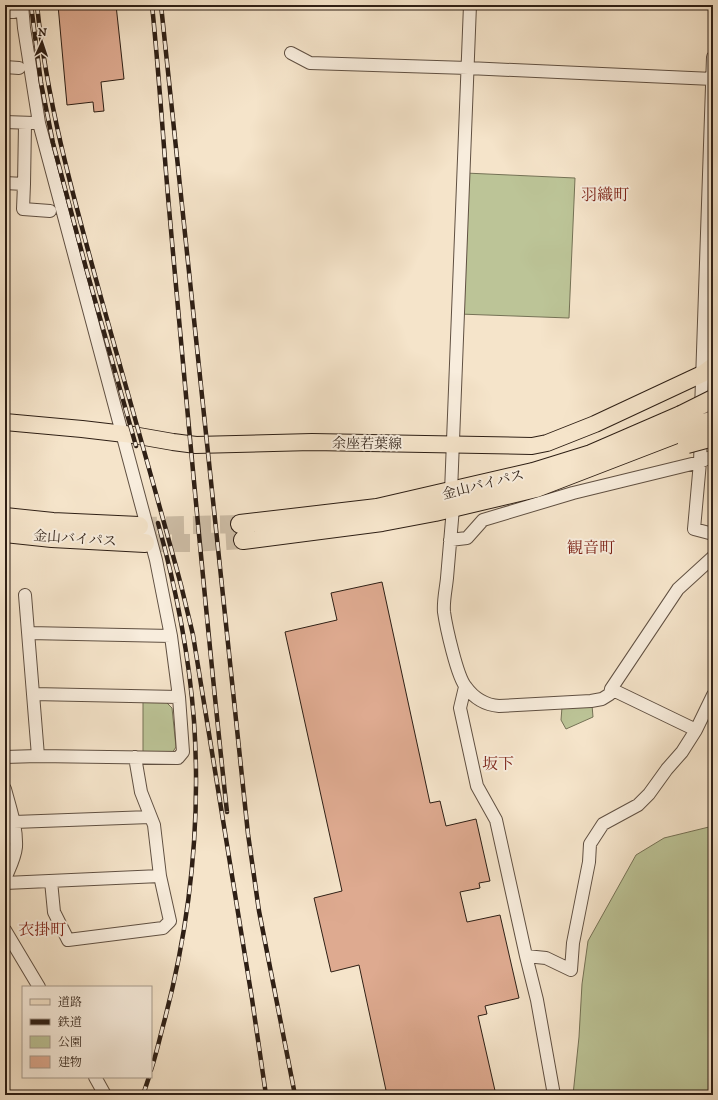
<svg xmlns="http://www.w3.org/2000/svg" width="718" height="1100" font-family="'IM FELL DW Pica','Noto Serif JP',serif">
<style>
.green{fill:#bcc497;stroke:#757256}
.building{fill:#deaa90;stroke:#2e1f15}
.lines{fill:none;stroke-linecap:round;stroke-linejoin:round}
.highway-tunnel{stroke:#cdbda6;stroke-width:18;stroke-dasharray:18 9;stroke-linecap:butt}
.minor-casing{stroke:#605042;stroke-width:14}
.major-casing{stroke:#2e1f15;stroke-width:18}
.highway-casing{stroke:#2e1f15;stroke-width:20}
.minor{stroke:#f8eddd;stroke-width:12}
.major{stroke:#f5e4ca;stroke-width:16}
.highway{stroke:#f5e4ca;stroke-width:18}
.rail-casing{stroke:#2e1f15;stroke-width:4.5}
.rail{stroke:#f8eddd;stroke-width:3;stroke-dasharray:9;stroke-linecap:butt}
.highway-bridge-casing{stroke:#2e1f15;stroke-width:20;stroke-linecap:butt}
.highway-bridge{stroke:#f5e4ca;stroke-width:18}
.labels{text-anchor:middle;stroke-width:4;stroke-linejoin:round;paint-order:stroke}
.street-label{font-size:14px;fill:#2e1f15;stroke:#f8eddd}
.quarter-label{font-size:16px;fill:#7a1f14;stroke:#f8eddd}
</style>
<rect width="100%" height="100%" fill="#f5e4ca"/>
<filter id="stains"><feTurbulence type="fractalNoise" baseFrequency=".005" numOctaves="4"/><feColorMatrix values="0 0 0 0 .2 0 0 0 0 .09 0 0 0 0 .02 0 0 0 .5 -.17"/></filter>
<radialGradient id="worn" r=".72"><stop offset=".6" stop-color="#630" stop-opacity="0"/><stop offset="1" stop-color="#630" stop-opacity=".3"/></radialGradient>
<path class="green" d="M465,173L575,178L569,318L459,314Z
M143,702H166L172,708L176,747L172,753L143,752Z
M592,705L593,717L566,729L561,720L562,707Z
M713,826V1095H573L579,1037L582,984L588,941L636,855L664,838Z"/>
<path class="building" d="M58,5H116L124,79L101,82L104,111L94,112L93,102L67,105Z
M382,582L430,803L440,801L446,826L476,819L490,881L479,883L480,888L460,892L467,922L500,915L519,998L485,1006L487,1014L478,1016L496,1095H387L359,965L331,972L314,898L342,891L285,632L337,620L331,593Z"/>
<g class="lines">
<path class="highway-tunnel" d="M139,526L240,524
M145,543H193L243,540"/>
<g class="minor-casing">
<path id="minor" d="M470,5L451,492L453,508C451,532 449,555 447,578C446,589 443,601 444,612C446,626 457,677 466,687C474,698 486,705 499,706L591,701L602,699L610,694L611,689L678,589L713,557
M5,12H14
M291,53L310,63L468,68L713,79
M5,67L19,68
M5,122L34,123
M5,183L24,184L25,124
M24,184L23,209L50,211
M701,410L713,57
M701,434L700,462L694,529L713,534
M450,540L467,538L483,520L573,493L700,462L713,456
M25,595L33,694L38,756
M29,633L171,636
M465,687L460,708L477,786L496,820L526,956L537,1000L554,1095
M611,689L696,730
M33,694L179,697
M5,757L38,756L178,758L183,752L179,697L171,636L156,560L39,123L24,28L22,5
M5,789C10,808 17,827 16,847C15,858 9,869 5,879
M14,822L150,817
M51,881L54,912L68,940L163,928L170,921L160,876L154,825L141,792L135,757
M5,883L160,876
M5,930L39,987
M526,956L546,958L571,970L573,943L589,862L590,844L603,824L638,805L649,794L667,769L682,752L696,730L713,695
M95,1077L105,1095"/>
</g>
<g class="major-casing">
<path id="major" d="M5,422L82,429L133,435L173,442L196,445L312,442L532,446L547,443L595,424L702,374L713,366"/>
</g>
<g class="highway-casing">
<path id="highway" d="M5,517L53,522L139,526
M240,524L377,508L533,472L591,454L681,415
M5,533L52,538L145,543
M243,540L382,522L435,512L536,488L684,431"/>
</g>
<use href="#minor" class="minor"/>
<use href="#major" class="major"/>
<use href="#highway" class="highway"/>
<g class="rail-casing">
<path id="rail" d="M31,5L41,83L53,143L86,268L136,446
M37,5C47,104 74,199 100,294C127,391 155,488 181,585L193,635L252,999L266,1095
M152,5C159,73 163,140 169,208C187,409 205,611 227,812
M161,5L248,834L259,911L295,1095
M151,1070C156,1055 159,1041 163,1026C190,926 201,825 194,721C189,654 176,588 158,523
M143,1095L149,1077"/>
</g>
<use href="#rail" class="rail"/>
<g class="highway-bridge-casing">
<path id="highway-bridge" d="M681,415L713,399
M684,431L713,420
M687,444L713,437"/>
</g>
<use href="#highway-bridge" class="highway-bridge"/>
</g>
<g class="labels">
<g class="street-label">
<text transform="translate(367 443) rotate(1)" y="5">余座若葉線</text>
<text transform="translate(483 484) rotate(-14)" y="5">金山バイパス</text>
<text transform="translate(75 538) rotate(4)" y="5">金山バイパス</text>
</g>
<g class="quarter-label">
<text x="605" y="200">羽織町</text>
<text x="591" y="553">観音町</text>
<text x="498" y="769">坂下</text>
<text x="42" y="935">衣掛町</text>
</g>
</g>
<rect width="718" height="1100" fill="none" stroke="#f5e4ca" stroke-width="20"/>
<rect x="6" y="6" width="706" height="1088" fill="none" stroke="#2e1f15" stroke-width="2"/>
<rect x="10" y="10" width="698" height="1080" fill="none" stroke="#2e1f15"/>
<rect x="22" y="986" width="130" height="92" fill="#f8eddd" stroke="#a79b8d"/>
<rect x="30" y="999" width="20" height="6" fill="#f5e4ca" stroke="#a79b8d"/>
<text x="58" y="1006" font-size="12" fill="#2e1f15">道路</text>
<rect x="30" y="1019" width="20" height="6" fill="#2e1f15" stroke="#a79b8d"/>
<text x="58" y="1026" font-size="12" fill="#2e1f15">鉄道</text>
<rect x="30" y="1036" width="20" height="12" fill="#bcc497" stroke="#a79b8d"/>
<text x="58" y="1046" font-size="12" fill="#2e1f15">公園</text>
<rect x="30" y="1056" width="20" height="12" fill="#deaa90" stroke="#a79b8d"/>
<text x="58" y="1066" font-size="12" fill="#2e1f15">建物</text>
<g transform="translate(42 42) rotate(3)" stroke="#f8eddd" stroke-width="3" paint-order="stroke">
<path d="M0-3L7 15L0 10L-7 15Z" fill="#2e1f15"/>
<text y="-6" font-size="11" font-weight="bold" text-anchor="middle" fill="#2e1f15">N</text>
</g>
<rect width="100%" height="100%" filter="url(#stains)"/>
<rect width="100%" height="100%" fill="url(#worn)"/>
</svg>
